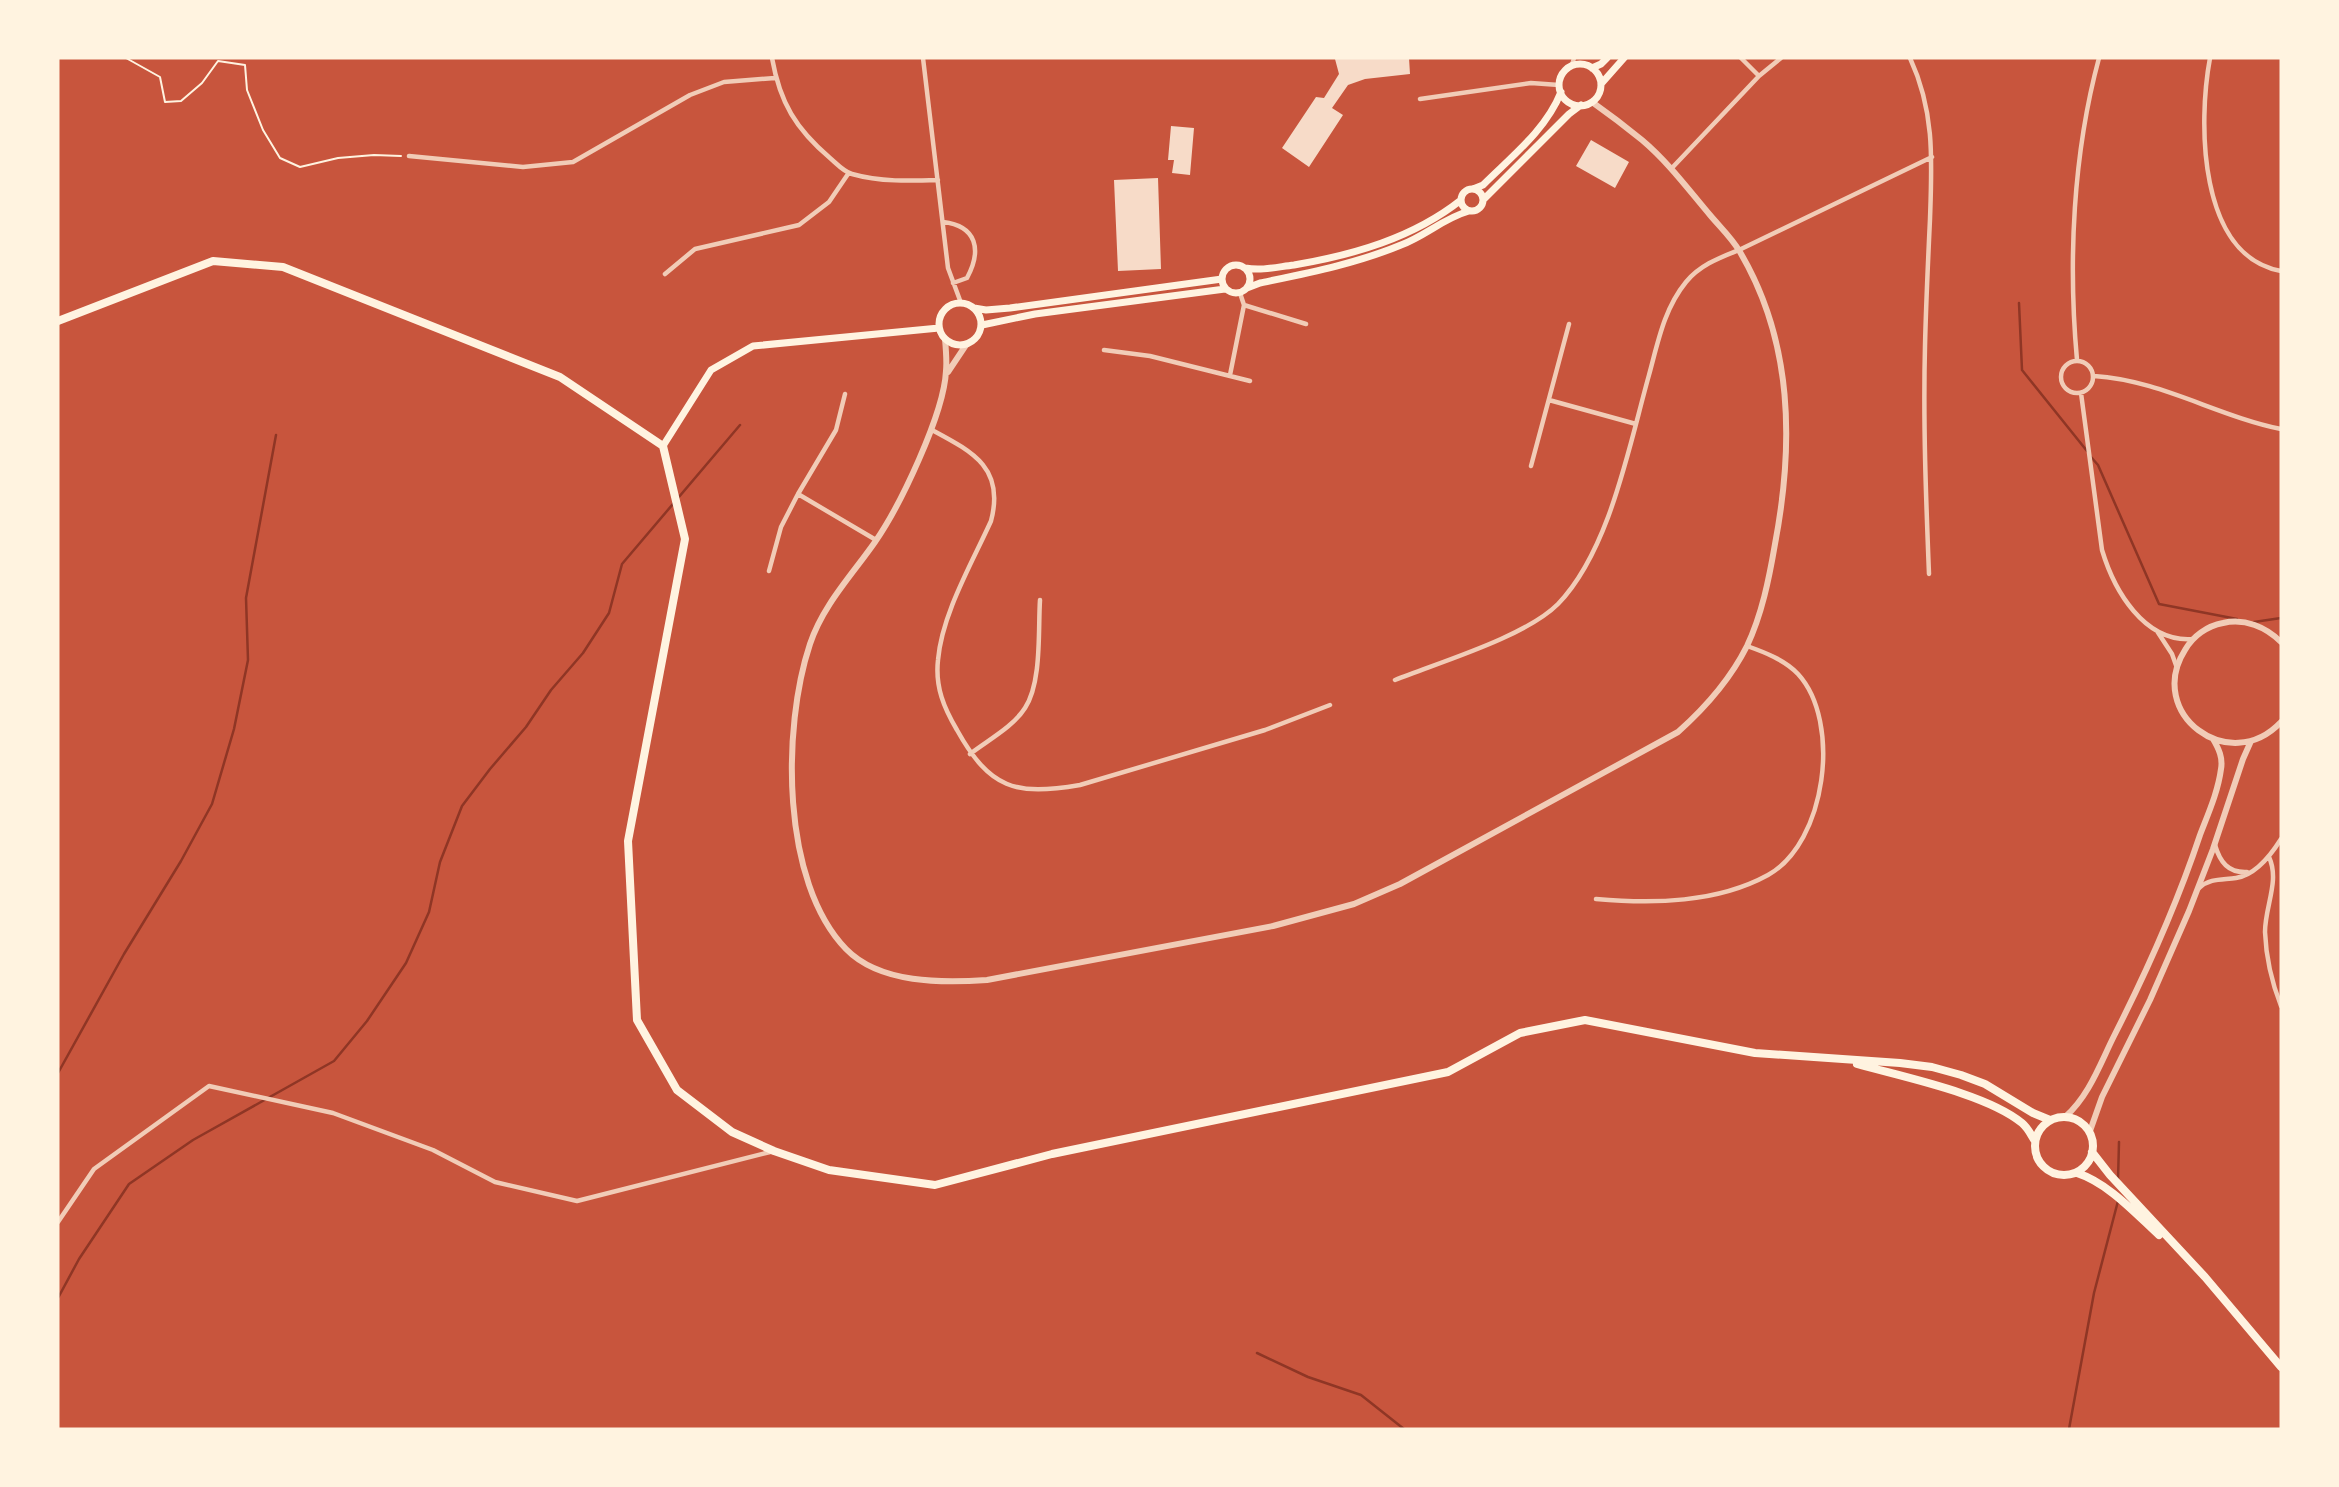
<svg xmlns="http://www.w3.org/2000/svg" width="2339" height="1487" font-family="'Crimson Pro',serif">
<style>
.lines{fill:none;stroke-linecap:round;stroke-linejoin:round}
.stream{stroke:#8f3625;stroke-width:2.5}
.building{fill:#f7dbc8}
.path{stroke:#fff3e0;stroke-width:2}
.minor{stroke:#f1ccb7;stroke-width:4.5}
.tertiary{stroke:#f1ccb7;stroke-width:6}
.secondary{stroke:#fff3e0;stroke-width:7}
.primary{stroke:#fff3e0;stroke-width:8}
</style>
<rect width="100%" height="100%" fill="#c8553d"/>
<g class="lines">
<path class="stream" d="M2019,303L2022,370L2087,451
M2091,457L2098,465L2159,604L2237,619
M2254,622L2281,618
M58,1073L124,954L181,861L212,804L234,729L248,660L246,598L276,435
M2118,1181L2119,1142
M58,1298L79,1259L129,1184L193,1140L334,1061L367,1021L406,963L429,912L440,862L462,806L490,769L526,727L551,690L583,653L609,613L622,564L740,425
M1257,1353L1308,1377L1361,1395L1404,1429
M2069,1429L2094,1293L2118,1201"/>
</g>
<path class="building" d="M1339,58H1409L1410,74L1365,79L1348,85L1332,108L1343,115L1309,167L1282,148L1316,97L1324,98L1339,74L1335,59Z
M1171,126L1194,128L1190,175L1172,173L1174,160H1168Z
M1591,140L1629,162L1615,188L1576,166Z
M1158,178L1161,269L1118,271L1114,180Z"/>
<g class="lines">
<path class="path" d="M126,58L160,77L165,102L181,101L202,83L218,61L245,65L247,90L263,130L280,158L300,167L338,158L374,155L401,156"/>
<path class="minor" d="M772,58C780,103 796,129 830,158C837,164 844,172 852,174C880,182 910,181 938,180
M923,58L948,268L961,303
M1741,58L1759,76
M1910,58C1935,112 1932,161 1930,219C1928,261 1926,304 1925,346C1923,422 1926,499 1929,574
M2210,58C2198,122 2198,256 2281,271
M1572,65L1574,58
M1420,99L1531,83L1559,85
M409,156L523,167L573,162L690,95L724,82L775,78
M1671,169L1759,76L1781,58
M943,222C977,226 982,250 967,278L953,283
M665,274L695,249L799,225L829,202L848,174
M1244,305L1306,324
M1104,350L1150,356L1250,381
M2077,360C2068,261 2073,154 2099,58
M2061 377a16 16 0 1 1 32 0a16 16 0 1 1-32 0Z
M1230,375L1244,305L1240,293
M2094,376C2160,380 2217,416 2281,429
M2081,393L2102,550C2114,590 2144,643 2193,639
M1549,400L1636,424
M932,430C973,452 1005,468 991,521C972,563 942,614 938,660C935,687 944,708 957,730C990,789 1015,796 1080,785L1265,730L1330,705
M1531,466L1569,324
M798,494L876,540
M769,571L781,527L798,494L836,430L845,394
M2157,631L2172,654L2177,668
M1395,680C1440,662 1525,637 1558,604C1610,550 1629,446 1649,375C1658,342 1664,309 1686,282C1700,265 1719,258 1739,250L1932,157
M970,754C988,740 1013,727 1025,708C1042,682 1038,630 1040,600
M2215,845C2220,862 2228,873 2247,872
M2269,857C2280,881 2265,906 2265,932C2266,957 2272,983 2281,1006
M2199,888C2210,878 2222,880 2236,878C2256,875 2271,855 2281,839
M1596,899C1653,904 1717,903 1768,875C1826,843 1842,722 1798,674C1785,660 1764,652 1747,646
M58,1222L94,1169L209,1086L333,1113L433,1150L495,1182L577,1201L770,1152"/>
<path class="tertiary" d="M945,339C946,350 947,361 946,371C944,414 900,506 875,542C852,575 823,605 810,644C782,728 781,882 846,949C880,984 943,983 987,980L1273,926L1354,904L1400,884L1678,732C1706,707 1730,680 1747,646C1762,614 1769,579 1775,544C1794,444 1793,342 1740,252C1732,238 1720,227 1710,215C1688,189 1668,162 1642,140C1626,127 1609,114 1592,102
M948,372L966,345
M2281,642C2266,627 2245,618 2223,623C2207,626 2193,636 2185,650C2145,713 2229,777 2281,722
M2065,1117C2089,1096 2100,1064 2114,1036C2147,971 2177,904 2200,835C2208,814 2218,792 2221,769C2223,758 2219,749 2213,739
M2090,1131L2102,1097L2150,1000L2189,911L2213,849L2243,759L2251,741"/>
<path class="secondary" d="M1559 85a21 21 0 1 1 42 0a21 21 0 1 1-42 0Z
M1592,68L1601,64L1607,58
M1601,84L1624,58
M1461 200a11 11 0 1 1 22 0a11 11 0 1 1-22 0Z
M1473,189L1483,185C1511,157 1546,130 1561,92
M1484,199L1569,114L1581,105
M1222 279a14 14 0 1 1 28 0a14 14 0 1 1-28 0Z
M1245,268C1262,271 1277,267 1294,265C1353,255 1413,238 1461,200
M1247,288L1260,283C1308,273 1355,264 1401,245C1425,236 1444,218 1469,211
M939 324a21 21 0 1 1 42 0a21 21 0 1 1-42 0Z
M974,308L986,310L1010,308L1222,279
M982,325L1035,314L1225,289
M663,446L711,370L753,346L939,328"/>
<path class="primary" d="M58,321L213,261L283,267L560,377L663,446L685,539L628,841L637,1020L677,1090L732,1132L774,1151L829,1170L935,1185L1052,1154L1448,1072L1520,1033L1585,1020L1755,1053L1900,1063L1932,1067L1961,1075L1985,1084L2033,1113L2050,1120
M1857,1064C1903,1077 1987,1094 2022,1123C2028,1128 2031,1135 2035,1141
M2035 1146a29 29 0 1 1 58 0a29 29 0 1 1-58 0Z
M2092,1152L2110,1175L2205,1277L2281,1367
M2077,1173C2108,1183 2135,1213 2159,1235"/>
</g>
<rect width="2339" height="1487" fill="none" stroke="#fff3e0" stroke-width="119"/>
</svg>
